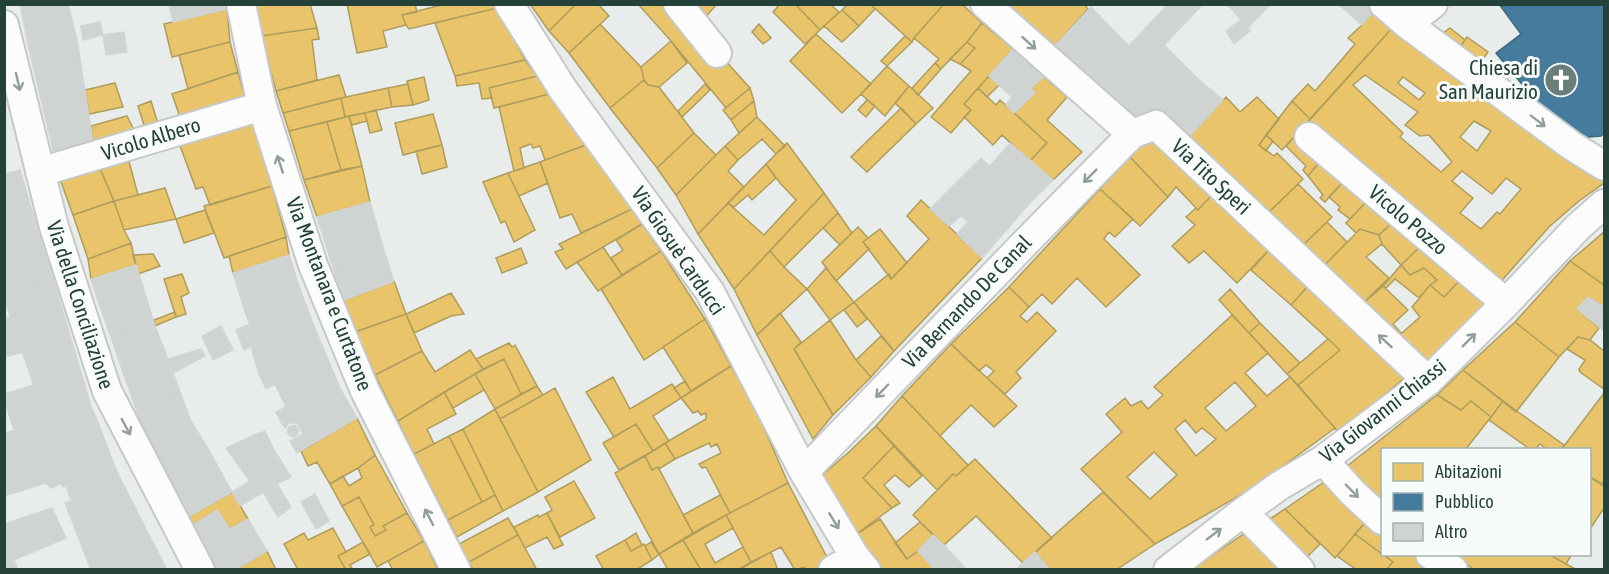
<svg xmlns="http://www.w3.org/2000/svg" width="1609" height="574" font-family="'Asap Condensed',sans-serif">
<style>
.homes{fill:#e9c46a;stroke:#ae9d5c;stroke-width:1.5;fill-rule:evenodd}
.public{fill:#457b9d;stroke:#3b6a7f;stroke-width:1.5}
.building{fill:#cfd4d2;stroke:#d1d6d4;stroke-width:1.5}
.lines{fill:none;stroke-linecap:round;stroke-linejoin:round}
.street-casing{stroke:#c5cac8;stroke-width:32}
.street{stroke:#fcfcfc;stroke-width:28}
.oneway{stroke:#909f9b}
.labels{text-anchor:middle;stroke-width:6;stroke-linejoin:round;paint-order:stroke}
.poi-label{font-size:21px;fill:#24423a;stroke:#f7fbf9;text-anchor:end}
.street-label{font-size:21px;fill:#24423a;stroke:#f7fbf9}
</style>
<rect width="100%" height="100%" fill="#e8edeb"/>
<path class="homes" d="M254,4H310L317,28L261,36Z
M347,4H415L417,12L402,15L406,25L383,31L387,47L357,53Z
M445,4H494L497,8L409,29L406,25L402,15Z
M530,4H576L549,31Z
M576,4H598L609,16L569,53L549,31Z
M638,4H669L723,58L750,88L726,108L671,41Z
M694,4H717L702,21Z
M780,4H795L820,30L805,44L773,12Z
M795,4H830L839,12L820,30Z
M848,4H870L875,9L859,26L842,10Z
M870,4H944L914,38L912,42Z
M944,4H962L982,23L967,42L941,69L935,63L939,59L914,38Z
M1000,4H1084L1088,9L1051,50Z
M497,8L525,60L455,76L435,23Z
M227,9L230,42L172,57L164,24Z
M842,10L859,26L842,42L824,26Z
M1374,11L1393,27L1310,119L1292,101L1308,84L1315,91L1355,44L1348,38L1362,25Z
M982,23L1013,49L964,104L971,110L951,133L931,117L971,71L960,64L975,48L967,42Z
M600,24L641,67L644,80L610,108L569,53Z
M759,24L771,38L763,44L752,32Z
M1393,27L1604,174V183L1579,201L1549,227L1497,286L1308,122ZM1365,75L1418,112L1405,125L1420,136L1429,135L1452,162L1441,172L1400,137L1403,133L1353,85ZM1403,77L1425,93L1419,100L1398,83ZM1474,121L1491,131L1477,151L1460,137ZM1462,171L1492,194L1506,178L1521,189L1500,214L1497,212L1481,229L1460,213L1473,198L1452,181Z
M317,28L319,39L312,40L317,80L276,91L261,36Z
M1450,28L1465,40L1455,54L1435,39Z
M816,34L871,84L842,113L790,61Z
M905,36L912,42L887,66L881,61Z
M1467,37L1488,52L1476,69L1455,54Z
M671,41L687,63L659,87L648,85L644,80L641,67Z
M230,42L238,72L188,89L179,55Z
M967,42L975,48L960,64L950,59Z
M525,60L537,76L489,88L492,98L482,99L479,83L457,86L455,76Z
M935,63L941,69L918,95L912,88Z
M887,66L909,86L885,116L861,94Z
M238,72L246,101L182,123L172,94Z
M339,75L346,97L283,113L276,91Z
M537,76L549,94L494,108L489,88Z
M989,76L999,85L987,97L978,88Z
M424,77L429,100L413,105L407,81Z
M1044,77L1067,97L1047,120L1082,152L1053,180L1030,161L1047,143L1014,113L1035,93L1031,88Z
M644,80L648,85L659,87L694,133L657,168L610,108Z
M115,83L123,107L89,114L85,90Z
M408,84L413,105L392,107L388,88Z
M705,84L710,90L682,117L678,111Z
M909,86L933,108L916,124L895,103Z
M388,88L392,107L345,117L341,98Z
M750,88L754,101L731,120L723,110Z
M978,88L996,105L1000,100L1047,143L1030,161L1002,135L993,145L964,117L971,110L964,104Z
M549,94L586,145L545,160L540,146L533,148L531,144L520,148L524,168L514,171L499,107Z
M1226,97L1240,112L1257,97L1279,119L1259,145L1274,156L1277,153L1303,179L1265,216L1185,141Z
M341,98L345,117L289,131L283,113Z
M867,100L875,106L866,117L858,110Z
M151,101L160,130L147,135L138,106Z
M754,101L757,117L739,133L731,120Z
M1292,101L1310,119L1282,150L1266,135Z
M901,108L916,124L867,172L851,157Z
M376,110L382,130L370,133L365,113Z
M365,113L367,121L352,125L349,116Z
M433,114L442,145L403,155L395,123Z
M127,116L137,136L94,148L91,126Z
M349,116L362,166L341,170L327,122Z
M757,117L785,146L776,154L762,139L738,160L725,146Z
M252,119L272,186L210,205L203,187L196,189L179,143Z
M327,122L341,170L304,180L289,131Z
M694,133L716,155L676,195L657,168Z
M1153,134L1214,193L1198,210L1176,187L1168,197L1130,157Z
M1266,135L1273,141L1266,151L1259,145Z
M1295,136L1321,160L1308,176L1303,170L1306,166L1286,146Z
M787,143L824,193L734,289L698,234L728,203L764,235L796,200L780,183L766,164Z
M442,145L447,167L422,174L416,151Z
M586,145L632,209L581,233L572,214L560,218L540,162Z
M725,146L738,160L728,171L744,187L698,234L676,195Z
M126,150L138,195L114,201L96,159Z
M1130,157L1168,197L1140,226L1100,189Z
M96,159L114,201L73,215L57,171Z
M1321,160L1343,182L1325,202L1320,198L1323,195L1308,176Z
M540,162L548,183L519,196L508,173Z
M766,164L776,178L752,200L748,195L734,207L728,203Z
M362,166L370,202L317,217L304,180Z
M508,173L535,230L514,242L505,221L501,223L483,182Z
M1343,182L1367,201L1350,219L1338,210L1340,207L1329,197Z
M1298,184L1332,217L1300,248L1265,216Z
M272,186L286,237L224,258L204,206Z
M165,188L176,219L124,230L114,201Z
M1100,189L1133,219L1115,237L1109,232L1104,239L1140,275L1106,307L1077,278L1052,304L1042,294L1029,307L1009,287Z
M824,193L838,213L784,267L770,251Z
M1214,193L1271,248L1237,283L1204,251L1189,263L1172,246L1195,225L1186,217L1196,208L1198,210Z
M921,200L982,258L894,351L854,302L889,274L891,279L929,239L907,216Z
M114,201L124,230L131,243L88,259L73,215Z
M1367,201L1393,222L1379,235L1360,229L1356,233L1346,223Z
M632,209L642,224L566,269L555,252L563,249L559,244Z
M205,210L214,233L184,243L176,219Z
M838,213L852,233L840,245L823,228Z
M1327,222L1347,242L1322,268L1300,248Z
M1393,222L1420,247L1401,265L1382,244L1379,235Z
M642,224L661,251L622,275L611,258L623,250L616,240Z
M858,227L868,238L863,242L869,249L836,281L822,262Z
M880,229L907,263L891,279L863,242Z
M1360,229L1379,235L1382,244L1366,257L1389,278L1360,306L1322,268Z
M1604,232V285L1570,261Z
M286,237L289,255L233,273L229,256Z
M131,243L136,265L91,279L88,259Z
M603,247L622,275L598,291L577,262Z
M1420,247L1462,278L1444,297L1430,285L1437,280L1424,268L1410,275L1401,265Z
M521,248L527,263L502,273L496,258Z
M1271,248L1309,285L1291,305L1251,270Z
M661,251L705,319L644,360L601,289Z
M770,251L784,267L807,289L757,335L734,289Z
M153,254L160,266L138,274L133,255Z
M1570,261L1604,285V307L1588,297L1577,309L1599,328L1590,340L1578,337L1559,357L1515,322Z
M1401,265L1410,275L1424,268L1437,280L1430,285L1419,298L1395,279L1386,288L1383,286Z
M826,268L854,302L830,320L807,289Z
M182,274L189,293L181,297L186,314L176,317L164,279Z
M1462,278L1489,303L1457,336L1420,368L1393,341L1420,317L1412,307L1430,285L1444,297Z
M394,281L406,314L355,332L344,300Z
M1309,285L1408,375L1339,433L1298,385L1340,350L1291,305Z
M1383,286L1408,310L1393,324L1401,333L1393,341L1360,306Z
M1009,287L1029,307L1020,316L1027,322L1037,312L1056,331L1016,372L1021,378L1005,394L987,378L994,371L986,365L979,371L951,344Z
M1230,289L1260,323L1249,333L1219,300Z
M451,293L464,314L451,316L414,333L406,314Z
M854,302L867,319L857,327L844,310Z
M175,312L176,317L155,326L154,320Z
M780,313L801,342L794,349L833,415L813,439L757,335Z
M406,314L422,351L375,375L355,332Z
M1232,315L1268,353L1245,373L1267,396L1290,377L1335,428L1256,486L1155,544L1081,469L1122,432L1106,414L1125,398L1131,406L1141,401L1148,409L1163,395L1154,387ZM1235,382L1256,406L1226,431L1205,408ZM1185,420L1196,433L1202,428L1216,439L1196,456L1175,429ZM1154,452L1177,475L1150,499L1127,477Z
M705,319L731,366L691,391L663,347Z
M830,320L856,360L871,377L833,415L794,349Z
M1515,322L1559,357L1516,412L1463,370Z
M1260,323L1300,363L1287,374L1249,333Z
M881,336L894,351L871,377L856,360Z
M1578,337L1590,340L1604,351V389L1580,372L1579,369L1585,360L1567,349Z
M1328,339L1340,350L1298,385L1287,374Z
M509,343L512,347L515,345L537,386L521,394L504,359L483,369L476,359Z
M951,344L1017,406L994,427L971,405L940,436L902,396Z
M470,350L483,369L398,421L375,375L422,351L435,372Z
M504,359L521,394L495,409L475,374Z
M731,366L754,405L788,483L730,513L706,467L702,468L699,464L721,453L717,444L711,447L709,443L675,459L665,443L706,419V413L701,415L698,411L693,413L681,398Z
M1463,370L1503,401L1491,417L1471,401L1461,410L1437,395Z
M475,374L484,390L453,408L444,392Z
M613,377L630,409L672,384L681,398L653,416L669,441L653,451L636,424L614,437L586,392Z
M685,381L691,391L681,398L674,388Z
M537,386L543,395L500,419L495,409Z
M555,388L591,460L538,492L500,419Z
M444,392L456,414L427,429L434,444L414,454L398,421Z
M1604,393V481L1602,484L1590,477V450H1561Z
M1437,395L1461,410L1471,401L1491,417L1465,450H1382V509L1341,471Z
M902,396L968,465L956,476L953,474L937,490L876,426Z
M1503,401L1564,445L1561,450H1548L1540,444L1535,450H1531L1489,420Z
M495,409L538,492L503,511L463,429Z
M357,418L375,455L358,468L330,484L317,462L308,466L301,451Z
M636,424L653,451L619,470L603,443Z
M876,426L894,446L863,478L892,508L855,535L821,476L849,452Z
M463,429L495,495L482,502L449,436Z
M449,436L482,502L448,520L414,454Z
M665,443L675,459L659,469L658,467L652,470L645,456Z
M894,446L922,476L909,487L895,475L884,485L900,503L892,508L863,478Z
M375,455L407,513L383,526L386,530L375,536L370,527L374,525L359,497L342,506L330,484L343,476L349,486L362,478L358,468Z
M645,456L652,470L658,467L693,533L659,554L615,473Z
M975,459L1052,538L1023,563L976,516L944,545L913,515L953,474L956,476Z
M1590,477L1604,486V508L1590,529Z
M1327,480L1369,518L1335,558L1285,509Z
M574,481L595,518L560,537L547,513L552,510L545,497Z
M788,483L831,565L823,570H807L804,567L795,570L781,547L751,562L726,515Z
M232,492L248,519L230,529L217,510L193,525L188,517Z
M1103,492L1155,544L1116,570H1050L1035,552Z
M495,495L503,511L457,537L448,520Z
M720,495L730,513L693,533L683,515Z
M359,497L374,525L370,527L375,536L386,530L383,526L407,513L424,541L377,567L342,506Z
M1285,509L1320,544L1301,563L1261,525Z
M547,513L563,545L554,549L547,537L525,548L514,527L538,515L539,517Z
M726,515L733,528L705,544L715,563L743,547L751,562L738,570H701L683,540Z
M508,518L518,535L469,562L459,544Z
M1369,518L1382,529V554L1355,534Z
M880,519L907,559L918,551L935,570H878L855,535Z
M920,522L933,535L918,551L907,559L895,543Z
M333,528L346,552L338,556L346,570H298L284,544L304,533L308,540Z
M1250,530L1291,570H1190Z
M636,533L642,545L631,551L625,540Z
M1355,534L1393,562L1386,570H1357L1337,556Z
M518,535L537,570H473L469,562Z
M625,540L631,551L644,544L652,560L636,570H604L596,556Z
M683,540L701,570H668L659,554Z
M424,541L438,570H393L388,561Z
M363,542L370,554L350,565L353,570H346L338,556Z
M651,542L659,554L652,560L645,546Z
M267,551L276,570H234Z
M771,552L778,570H738Z
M1383,554H1416L1438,570H1386L1393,562Z
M1451,554H1548L1577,570H1475Z
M1548,554H1572L1566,564Z"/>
<path class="public" d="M1499,4H1604V133L1601,136L1576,138L1541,107L1496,53L1521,34Z"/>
<path class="building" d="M20,4H68L77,40L29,49Z
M169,4H226L227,9L173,22Z
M1168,4H1203L1164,45L1198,79L1162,117H1130L1051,50L1091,7L1129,46Z
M1227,4H1271L1248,28Z
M1338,4H1367L1374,11L1362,25Z
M1241,20L1250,31L1234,44L1226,31Z
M100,22L103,35L83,40L81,26Z
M124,32L127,52L106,55L103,35Z
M77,40L94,148L55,158L29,49Z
M1013,49L1044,77L1031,88L1035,93L1014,113L1006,105L1012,97L989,76Z
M1198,79L1223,100L1185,141L1162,117Z
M1010,143L1053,180L1029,204L990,166Z
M981,158L1029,204L982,258L957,234L968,222L961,216L949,226L930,209Z
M20,170L31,207L4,216V174Z
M370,202L386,257L335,274L317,217Z
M31,207L38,230L4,241V216Z
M38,230L52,275L4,290V241Z
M289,255L301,292L245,312L233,273Z
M386,257L394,281L344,300L335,274Z
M136,265L142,284L97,298L91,279Z
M52,275L91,406L69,412L63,395L52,399L45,386L35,389L4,298V290Z
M142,284L155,326L112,340L97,298Z
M301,292L312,321L244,350L236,330L250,324L245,312Z
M1588,297L1604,307V331L1577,309Z
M11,317L23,352L4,357V318Z
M312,321L321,343L259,374L251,347Z
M155,326L163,346L119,361L112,340Z
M221,326L233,350L213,360L202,336Z
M321,343L340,388L281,422L276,412L286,407L275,384L266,389L259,374Z
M163,346L179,389L135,406L119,361Z
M201,349L205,356L173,373L168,359Z
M34,385L35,389L45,386L52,399L63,395L69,412L14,430L4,400V394Z
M340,388L357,418L297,453L290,441L303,434L297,423H289L285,428L281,422Z
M179,389L191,421L145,438L135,406Z
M91,406L99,425L37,447L30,426Z
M191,421L210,452L167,477L145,438Z
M99,425L115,467L63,487L47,444Z
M287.5 431a5.5 5.5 0 1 1 11 0a5.5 5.5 0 1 1-11 0Z
M30,426L37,447L4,457V433Z
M265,431L274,450L291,477L277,484L252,436Z
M252,436L277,484L240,506L232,492L250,481L226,448Z
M47,444L62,483L51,488L46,483L4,496V457Z
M210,452L232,492L188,517L167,477Z
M115,467L121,480L71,500L66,486Z
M121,480L166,568L161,570H91L65,503Z
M277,484L291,507L278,517L263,492Z
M315,494L329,521L316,529L301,502Z
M52,508L66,538L4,564V524Z
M217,510L230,529L248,519L267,551L234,570H218L193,525Z
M933,535L944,545L967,570H935L918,551Z
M1035,552L1050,570H1016L1023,563Z
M14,560L18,570H4V564Z"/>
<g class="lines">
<g class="street-casing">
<path id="street" d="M241,4L262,106L313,265L365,391L456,570
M509,4L564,91L710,292L804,472L855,557L866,570
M678,4L717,53
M985,4L1132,134
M1384,4L1407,24L1572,146L1604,166
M1407,24L1433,4
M4,25L54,227L107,391L200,570
M1309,137L1506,303
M40,172L262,106
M1323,460L1353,493L1382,520
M804,472L1024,244L1132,134L1156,125L1428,381
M1243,512L1300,570
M1430,554L1453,570
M833,570L855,557
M1168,570L1243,512L1279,486L1323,460L1428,381L1506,303L1578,227L1604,204"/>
</g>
<use href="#street" class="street"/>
</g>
<defs><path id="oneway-shaft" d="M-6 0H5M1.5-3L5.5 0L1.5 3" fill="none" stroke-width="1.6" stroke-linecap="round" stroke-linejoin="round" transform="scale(1.5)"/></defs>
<g class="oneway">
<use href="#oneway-shaft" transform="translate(1029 43) rotate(42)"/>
<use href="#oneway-shaft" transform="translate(18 82) rotate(77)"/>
<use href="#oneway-shaft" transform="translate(1538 121) rotate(37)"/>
<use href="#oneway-shaft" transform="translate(280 164) rotate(-108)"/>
<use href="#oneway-shaft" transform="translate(1090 176) rotate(135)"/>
<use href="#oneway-shaft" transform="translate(1469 340) rotate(-45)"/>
<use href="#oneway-shaft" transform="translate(1385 341) rotate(-137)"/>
<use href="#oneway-shaft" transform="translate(882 391) rotate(134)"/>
<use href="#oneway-shaft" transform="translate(126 427) rotate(62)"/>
<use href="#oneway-shaft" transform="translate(1352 491) rotate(46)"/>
<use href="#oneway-shaft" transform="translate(429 517) rotate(-117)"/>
<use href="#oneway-shaft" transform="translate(834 521) rotate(59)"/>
<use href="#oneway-shaft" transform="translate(1214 534) rotate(-37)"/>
</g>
<defs>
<g id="church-disc" transform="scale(1.725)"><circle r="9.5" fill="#697e78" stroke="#f7fbf9"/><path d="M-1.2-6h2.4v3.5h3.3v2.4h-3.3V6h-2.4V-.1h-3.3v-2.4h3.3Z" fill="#fff"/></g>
</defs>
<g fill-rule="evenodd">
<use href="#church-disc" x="1561" y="80"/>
</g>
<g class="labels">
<g class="poi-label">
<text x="1538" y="75">Chiesa di<tspan x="1538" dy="24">San Maurizio</tspan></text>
</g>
<g class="street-label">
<text transform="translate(151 139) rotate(-17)" y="7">Vicolo Albero</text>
<text transform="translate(1211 177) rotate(43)" y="7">Via Tito Speri</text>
<text transform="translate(1408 220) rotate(40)" y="7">Vicolo Pozzo</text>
<text transform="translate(678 251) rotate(56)" y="7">Via Giosuè Carducci</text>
<text transform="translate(329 294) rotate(69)" y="7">Via Montanara e Curtatone</text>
<text transform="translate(967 302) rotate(-46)" y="7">Via Bernando De Canal</text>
<text transform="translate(80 305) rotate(72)" y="7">Via della Conciliazione</text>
<text transform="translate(1383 411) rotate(-38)" y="7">Via Giovanni Chiassi</text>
</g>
</g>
<rect width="1609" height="574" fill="none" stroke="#24423a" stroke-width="12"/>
<rect x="1381" y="448" width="210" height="108" fill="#f7fbf9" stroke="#a3b1ad" stroke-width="1.5"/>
<rect x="1393" y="463" width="30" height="18" fill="#e9c46a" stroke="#a3b1ad" stroke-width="1.5"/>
<text x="1435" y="478" font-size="18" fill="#24423a">Abitazioni</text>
<rect x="1393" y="493" width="30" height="18" fill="#457b9d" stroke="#a3b1ad" stroke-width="1.5"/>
<text x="1435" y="508" font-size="18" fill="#24423a">Pubblico</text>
<rect x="1393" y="523" width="30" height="18" fill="#cfd4d2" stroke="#a3b1ad" stroke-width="1.5"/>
<text x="1435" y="538" font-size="18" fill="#24423a">Altro</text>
</svg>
